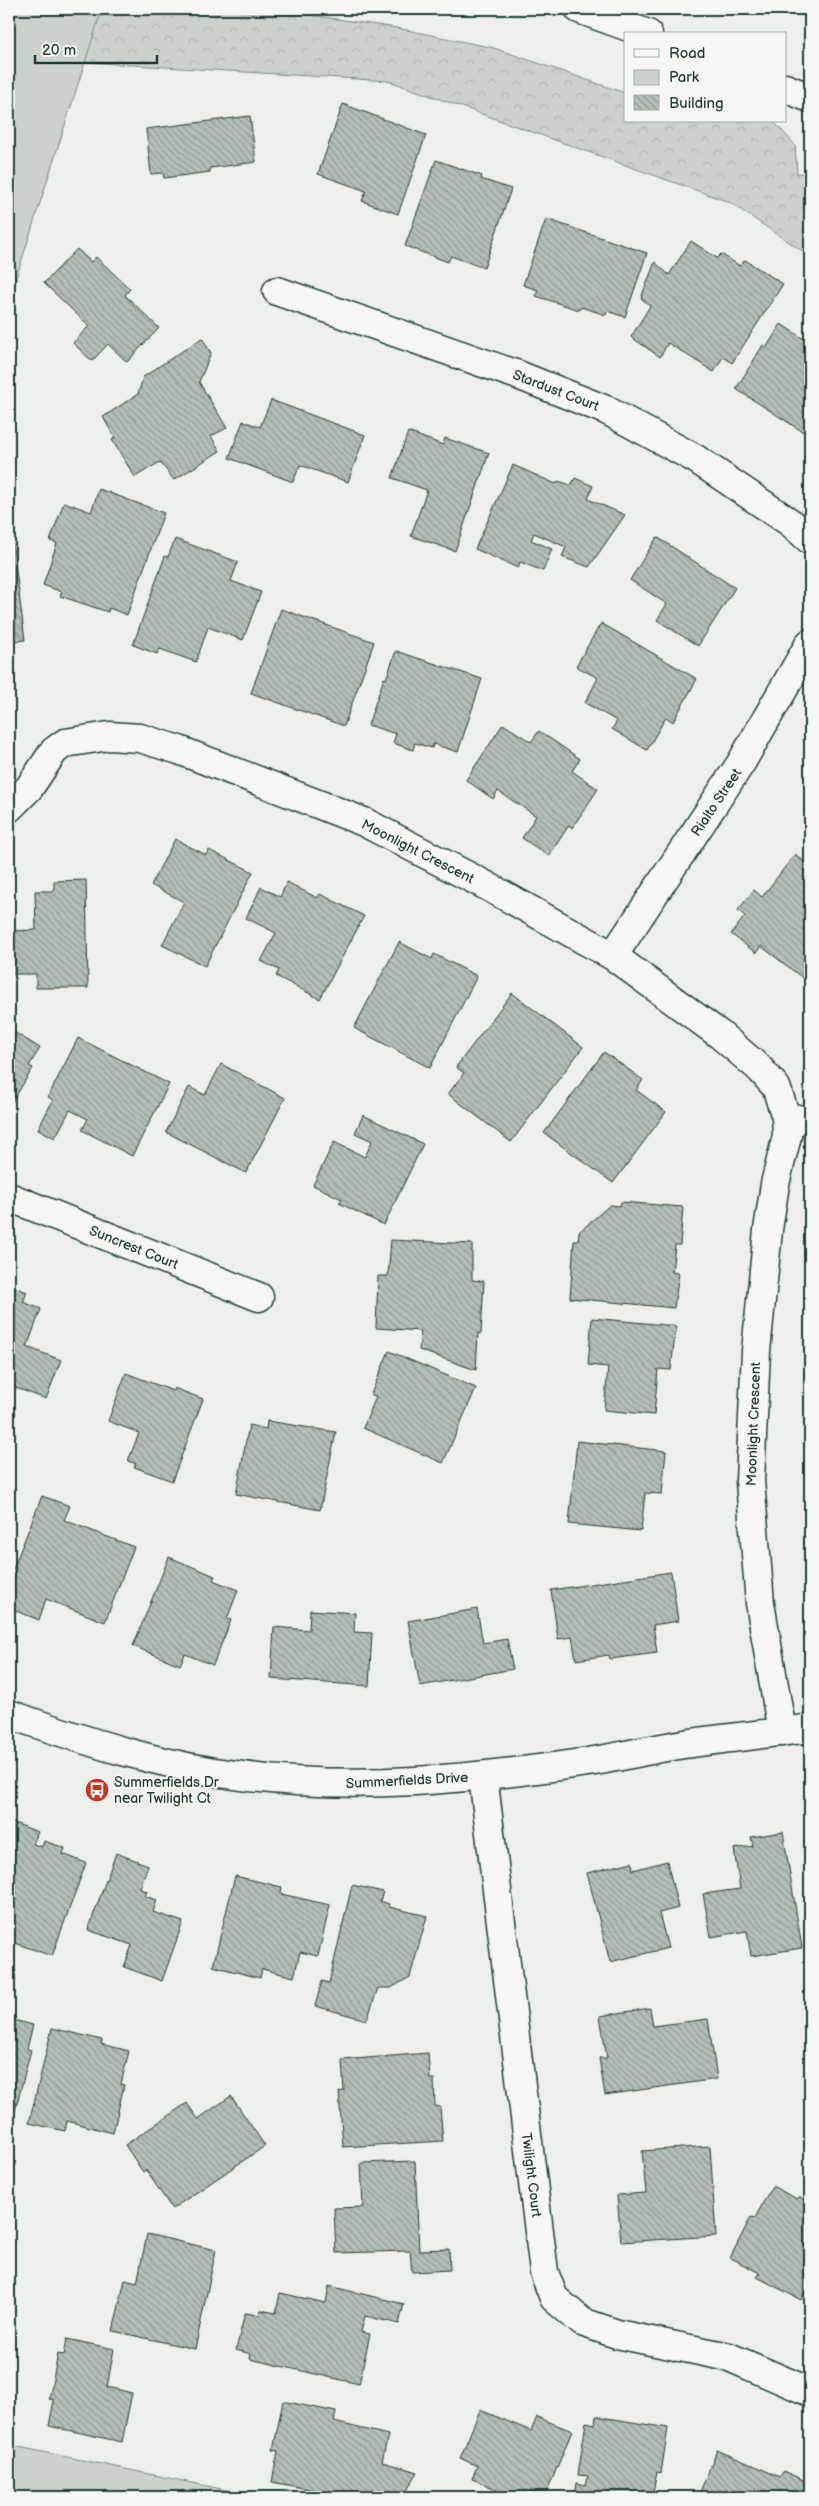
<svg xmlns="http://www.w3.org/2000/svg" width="819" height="2506" font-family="'Balsamiq Sans',sans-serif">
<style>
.forest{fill:url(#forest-crowns);stroke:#758880}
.green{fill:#cbd2cc;stroke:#758880}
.building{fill:url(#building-back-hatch);stroke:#1f3d34}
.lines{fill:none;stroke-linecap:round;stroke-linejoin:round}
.street-casing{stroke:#1f3d34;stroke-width:31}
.secondary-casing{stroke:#1f3d34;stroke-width:31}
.primary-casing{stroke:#1f3d34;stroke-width:31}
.street{stroke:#f6f6f2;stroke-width:28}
.secondary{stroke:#f6f6f2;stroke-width:28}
.primary{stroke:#f6f6f2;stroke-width:28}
.labels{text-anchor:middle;stroke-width:4;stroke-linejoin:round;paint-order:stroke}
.street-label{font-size:14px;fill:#1f3d34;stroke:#f6f6f2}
.poi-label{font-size:14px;fill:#1f3d34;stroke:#f6f6f2;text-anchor:start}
</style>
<defs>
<pattern id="forest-crowns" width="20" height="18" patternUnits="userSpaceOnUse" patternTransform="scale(1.25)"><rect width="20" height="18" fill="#cbd2cc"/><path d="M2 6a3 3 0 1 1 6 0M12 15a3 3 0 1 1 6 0" fill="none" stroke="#aeb5b0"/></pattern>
<pattern id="building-back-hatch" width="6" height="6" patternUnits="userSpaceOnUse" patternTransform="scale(1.25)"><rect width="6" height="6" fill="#b4bdb8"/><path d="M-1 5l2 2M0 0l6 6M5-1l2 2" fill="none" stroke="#929b96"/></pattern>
</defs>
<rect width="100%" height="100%" fill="#edefea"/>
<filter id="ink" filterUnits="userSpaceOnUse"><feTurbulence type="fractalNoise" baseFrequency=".02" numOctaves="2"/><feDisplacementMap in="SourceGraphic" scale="10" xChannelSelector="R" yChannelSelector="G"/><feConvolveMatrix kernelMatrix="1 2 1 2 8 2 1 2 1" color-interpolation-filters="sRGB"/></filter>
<g filter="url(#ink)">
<path class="forest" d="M9,9H209L303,14L397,28L494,48L625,93V121H773L795,145L797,173L810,174V256L729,202L389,81L85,62L65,52Z"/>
<path class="green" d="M9,9H102L9,300Z
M9,2445L260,2497H9Z"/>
<path class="building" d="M343,104L426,135L398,214L362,201L366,191L318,174Z
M250,116L256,162L210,168V172L164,178L163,173L151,174L146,129Z
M436,160L482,176L481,179L511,189L484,268L451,256L448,262L405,246Z
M546,219L647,253L625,317L607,311L606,315L581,307L579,310L536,296L538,290L523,285Z
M691,241L717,258L721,254L740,266L745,260L783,284L732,363L723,357L714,372L668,343L660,357L631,337L650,306L641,298L655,262L669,275Z
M77,249L91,262L96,257L130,289L125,295L159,328L127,362L108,344L92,361L73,343L89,326L44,283Z
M781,324L810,343V431L808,435L736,389L763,345L766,348Z
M202,338L211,353L199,382L227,428L211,436L220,451L174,480L160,462L135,477L112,440L115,438L103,417L138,394L143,377Z
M271,400L365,435L348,482L300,465L293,482L229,458L243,421L260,427Z
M408,432L443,445L445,438L489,453L455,551L411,536L427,490L392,478Z
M513,465L556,484L558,481L571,485L575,478L593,486L588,499L625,515L589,567L562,557L566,547L534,533L531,540L552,549L543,571L520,562L518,568L475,549Z
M99,489L164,513L127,615L109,608L108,612L60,596L62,592L43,585L57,543L50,541L64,502L91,512Z
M657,537L735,588L698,646L657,620L667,604L630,580Z
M9,539H12L25,640L9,642Z
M175,539L238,562L231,581L261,592L243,640L208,627L196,662L160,649L157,654L133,645L165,556L168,557Z
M281,609L374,642L344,726L251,693Z
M601,623L697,679L673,722L666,717L647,750L612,729L617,721L585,703L598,678L576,666Z
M396,651L482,679L458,752L433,744L432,748L415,743L413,750L393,743L396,734L368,725L384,678L386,679Z
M503,724L531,742L539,731L580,759L572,771L598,789L572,828L569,825L549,856L522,838L536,816L498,791L493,799L466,780Z
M175,839L206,855L209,850L253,872L205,966L162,945L184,902L151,885Z
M795,854L810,866V921L803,930L810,936V971L804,979L761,946L756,953L731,934L745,916L738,910L754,890L762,897Z
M86,880L88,988H36V974H9V931L36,930L35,891H54V881Z
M287,882L317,898L320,894L364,916L320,999L276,976L279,970L261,961L276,933L246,918L261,887L280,897Z
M399,942L432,959L434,954L477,976L430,1068L354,1028Z
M512,993L583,1047L511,1142L448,1094L464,1073L456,1067Z
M9,1029L40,1048L29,1066L33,1068L9,1107Z
M78,1038L169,1084L132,1156L82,1130L88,1119L70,1110L55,1138L38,1129L53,1100L48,1097Z
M604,1052L643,1080L636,1090L666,1112L613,1183L544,1133Z
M221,1064L285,1098L246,1173L166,1132L189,1087L205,1095Z
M363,1115L423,1144L384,1225L339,1203L342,1199L313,1185L334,1142L365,1157L372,1141L355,1133Z
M621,1202L683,1207L680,1245H675L672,1272L679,1273L674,1308L570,1298L574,1241H578L579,1232L610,1205L620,1206Z
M391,1240L472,1244V1280L484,1281L481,1334L478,1333L476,1370L419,1350L421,1331L376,1328L378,1276H388Z
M9,1285L27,1292L23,1302L41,1309L27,1347L61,1360L46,1399L11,1386L9,1393Z
M592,1318L676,1326L671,1370L658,1369L654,1415L604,1410L608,1367L588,1365Z
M389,1351L476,1388L443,1463L363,1428L376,1397L371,1394Z
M126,1373L173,1391L174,1388L203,1399L172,1481L134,1467L136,1464L128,1461L139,1433L108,1421Z
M267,1421L336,1432L320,1510L236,1494L249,1425L266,1429Z
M577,1441L666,1451L662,1494L645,1493L641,1531L569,1524Z
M42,1496L70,1506L64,1520L134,1547L105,1622L46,1599L39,1620L9,1608V1579Z
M169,1557L215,1576L213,1580L238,1590L227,1619L231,1620L213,1665L185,1654L180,1665L133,1646Z
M671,1572L678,1621L653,1625L657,1653L610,1659L609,1655L576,1660L572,1637L558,1639L551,1590Z
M477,1609L483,1643L507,1639L513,1669L420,1686L408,1621Z
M310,1610L355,1613L354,1632L372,1633L369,1686L271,1679L274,1627L309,1630Z
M9,1821L38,1832L33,1844L42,1847L44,1841L65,1848L63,1854L86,1863L52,1956L9,1941V1923L12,1916L9,1914Z
M783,1832L802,1948L751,1956L747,1931L711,1937L703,1894L740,1889L734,1849L753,1846L751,1837Z
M116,1853L148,1865L140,1889L147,1891L145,1896L157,1900L153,1912L183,1922L162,1981L124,1967L132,1945L88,1930Z
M667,1861L678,1908L659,1913L668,1948L610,1962L587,1873L632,1862L633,1870Z
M235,1876L282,1887L281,1894L330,1905L318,1956L300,1952L294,1977L262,1969L260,1978L213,1966Z
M352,1885L383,1892L380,1901L389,1904V1907L427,1916L410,1977L391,1988H378L367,2020L315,2006L322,1981L329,1983Z
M650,2008L653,2026L708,2019L717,2079L605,2095L599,2058H607L600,2016Z
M9,2019L33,2025L27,2049L31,2050L10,2130Z
M52,2028L102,2040L101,2044L129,2051L121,2084L124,2085L113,2133L67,2121L65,2131L29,2123Z
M428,2053L430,2079H434L435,2106L440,2107L443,2141L343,2147L339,2092L344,2091L342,2060Z
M231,2096L265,2146L172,2209L146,2170L143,2172L125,2145L187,2103L198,2119Z
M710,2146L716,2236L621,2242L617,2195L646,2193L642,2151Z
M415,2161L419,2250L449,2249L450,2270L412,2272L410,2251L336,2253L334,2208L363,2207L361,2163Z
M772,2186L797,2199L799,2197L810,2203V2282L801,2300L757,2277L760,2273L730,2258L751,2217L755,2218Z
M147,2234L216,2250L195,2349L113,2331L125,2280L137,2283Z
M329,2286L404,2304L399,2324L365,2316L361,2332L370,2334L359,2384L250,2359L251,2354L236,2350L245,2313L259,2315L261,2310L276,2313L280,2293L326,2303Z
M67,2339L114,2349L107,2387L132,2393L122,2442L49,2426L54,2400L49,2399L58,2354L64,2355Z
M283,2401L336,2412L334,2422L388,2435L382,2462L418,2472L403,2497H349L272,2482L278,2451L273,2450Z
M480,2410L531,2431L537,2417L572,2431L545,2497H495L498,2490L472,2479L477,2466L460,2458Z
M596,2416L668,2428L661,2473L657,2472L652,2497H575L577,2483L586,2485L588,2476L578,2475L586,2422L595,2424Z
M717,2450L780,2477L783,2471L810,2483V2497H698Z"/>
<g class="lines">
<g class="street-casing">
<path id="street" d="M277,291L518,375L606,410L696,459L791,523L810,540
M9,808L29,788L54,751L65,743L109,736L140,738L179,750L364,822L487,886L613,956L719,1034L759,1068L776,1087L786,1117L787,1136L775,1184L768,1230L756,1351L750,1481L760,1603L782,1732
M613,956L741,763L810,643
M786,1117L810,1121
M9,1197L259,1297
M483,1776L544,2272L554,2298L582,2322L617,2334L729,2357L810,2392"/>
</g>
<g class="secondary-casing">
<path id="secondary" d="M9,1714C84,1741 162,1766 242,1776C357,1791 473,1779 588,1762C620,1757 652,1749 684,1744C726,1738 768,1734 810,1728"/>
</g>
<g class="primary-casing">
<path id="primary" d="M579,9L648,34
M785,88L810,98"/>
</g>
<use href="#street" class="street"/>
<use href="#secondary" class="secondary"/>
<use href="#primary" class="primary"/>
</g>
</g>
<defs>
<g id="bus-disc" transform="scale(1.25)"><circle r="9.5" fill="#c8321e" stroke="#f6f6f2"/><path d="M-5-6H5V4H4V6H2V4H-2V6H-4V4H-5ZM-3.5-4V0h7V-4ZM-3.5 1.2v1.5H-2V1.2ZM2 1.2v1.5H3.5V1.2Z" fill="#fff"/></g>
</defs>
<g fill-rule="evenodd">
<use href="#bus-disc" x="97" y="1790"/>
</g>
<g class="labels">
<g class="street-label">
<text transform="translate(556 390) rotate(21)" y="5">Stardust Court</text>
<text transform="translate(716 802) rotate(-56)" y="5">Rialto Street</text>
<text transform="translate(418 851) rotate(27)" y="5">Moonlight Crescent</text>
<text transform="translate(134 1247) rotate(22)" y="5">Suncrest Court</text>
<text transform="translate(753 1424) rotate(-88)" y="5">Moonlight Crescent</text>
<text transform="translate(407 1780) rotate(-3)" y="5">Summerfields Drive</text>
<text transform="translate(532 2175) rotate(83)" y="5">Twilight Court</text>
</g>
<g class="poi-label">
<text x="114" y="1787">Summerfields Dr<tspan x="114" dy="16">near Twilight Ct</tspan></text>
</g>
</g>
<rect width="819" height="2506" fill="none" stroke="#f6f6f2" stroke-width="30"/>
<rect x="15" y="15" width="789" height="2476" fill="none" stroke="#1f3d34" stroke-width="2" filter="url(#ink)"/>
<rect x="624" y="32" width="162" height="90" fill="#f6f6f2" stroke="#a0aca6"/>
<rect x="634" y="49" width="25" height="8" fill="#f6f6f2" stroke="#a0aca6"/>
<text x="669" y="58" font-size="15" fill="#1f3d34">Road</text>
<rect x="634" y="70" width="25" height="15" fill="#cbd2cc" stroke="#a0aca6"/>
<text x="669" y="82" font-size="15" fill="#1f3d34">Park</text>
<rect x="634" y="95" width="25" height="15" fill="url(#building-back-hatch)" stroke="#a0aca6"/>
<text x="669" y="108" font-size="15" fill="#1f3d34">Building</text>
<path d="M35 55v8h122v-8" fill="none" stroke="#1f3d34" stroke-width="2.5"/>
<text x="42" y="55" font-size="15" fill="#1f3d34" stroke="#f6f6f2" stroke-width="4" paint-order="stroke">20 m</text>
</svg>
